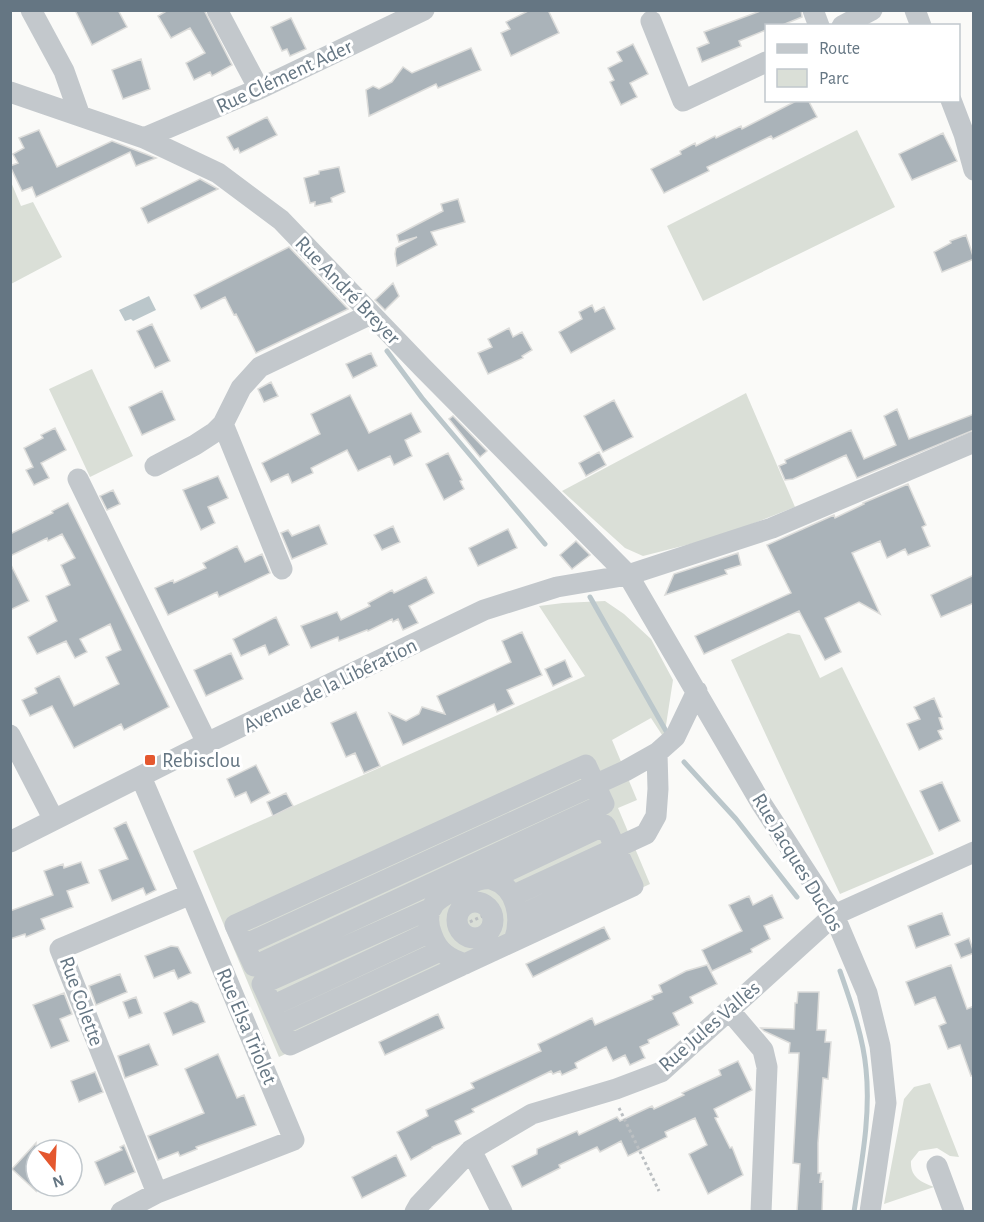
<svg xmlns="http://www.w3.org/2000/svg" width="984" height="1222" font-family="'Alegreya Sans',sans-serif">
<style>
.green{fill:#dadfd7}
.water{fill:#bbc7cb}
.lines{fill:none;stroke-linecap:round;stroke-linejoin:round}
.stream{stroke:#bbc7cb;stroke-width:5}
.building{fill:#aab3b9;stroke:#dcdcda;stroke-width:1.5}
.path{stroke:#bbbfc2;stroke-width:3;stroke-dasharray:3 3;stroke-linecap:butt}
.minor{stroke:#c3c8cc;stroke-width:21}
.poi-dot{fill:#e4572e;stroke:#fff;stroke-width:2}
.labels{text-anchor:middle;stroke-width:6;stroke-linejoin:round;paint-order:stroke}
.street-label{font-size:21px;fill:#657683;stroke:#fff}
.poi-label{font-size:21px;fill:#657683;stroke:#fff;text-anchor:start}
</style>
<rect width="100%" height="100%" fill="#fafaf8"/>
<path class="green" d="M857,130L895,207L703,301L667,226Z
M11,182L21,206L33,202L62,257L11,284Z
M92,369L133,456L90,477L49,389Z
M746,393L795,507L722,536L643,556L625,548L562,491Z
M605,601L624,614L651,639L673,680L664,738L651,718L612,740L637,800L618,808L650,884L279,1057L193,851L585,676L539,606L563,603Z
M788,633L800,635L820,678L842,667L934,854L840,894L731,660Z
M930,1083L959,1157L950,1156L937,1148L919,1151L911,1161C910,1177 921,1182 934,1187L884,1204L904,1099L914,1087Z"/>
<path class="water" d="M149,296L156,310L133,321L131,319L125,321L119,310Z"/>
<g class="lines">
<path class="stream" d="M387,351L422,398L545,544
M590,597L666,731
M684,762L736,819L797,897
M840,971C851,1003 863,1036 866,1069C871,1117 861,1165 854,1212"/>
</g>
<path class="building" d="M75,10H118L127,27L92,45Z
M168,10H204L232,65L212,76L210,72L194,80L186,63L205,53L190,28L171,38L158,16Z
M530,10H548L559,33L511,56L501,33L510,29L506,22Z
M763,10H801L802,17L780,26H766V30L739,41L741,46L702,62L697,48L709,43L704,32Z
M291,18L306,49L290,56L287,49L282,51L271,27Z
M633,44L648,74L630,83L637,97L621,105L610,82L614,80L608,68L622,61L617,52Z
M471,48L481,70L438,88L436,84L369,116L366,90L373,86L379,89L392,82L403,67L412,73Z
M141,59L150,89L123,99L112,70Z
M798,100H808L817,117L773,139L771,136L707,167L709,171L664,193L651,169L681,154L680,151L695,143L696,146L715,136L716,138L741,126L742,129Z
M267,117L277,135L240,153L238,148L234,150L227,137Z
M39,130L57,167L112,141L156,158L136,166L130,152L36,197L32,187L22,191L10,166L18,163L13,154L24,148L19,138Z
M943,133L957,161L912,180L899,154Z
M339,167L345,192L331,198L332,202L315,206V202L310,203L304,178L319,174V171Z
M200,179L218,189L148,223L141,208Z
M458,199L465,222L431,232L437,245L397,266L395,254L396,248L417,237L399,242L397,235L443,211L441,204Z
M966,235L974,259L942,272L934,252L951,243L950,241Z
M289,247L348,309L256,353L236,314L234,315L225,297L201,309L194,295Z
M393,283L399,296L385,310L375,300Z
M592,305L595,312L604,307L615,329L571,353L559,332L582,319L579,312Z
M152,324L170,361L155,368L137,331Z
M509,328L513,337L522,332L532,350L522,356L523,358L488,374L478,353L492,347L488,339Z
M371,353L377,366L353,378L346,364Z
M271,382L278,396L264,402L258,389Z
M162,391L175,420L142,435L129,407Z
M350,395L369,433L411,413L421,432L405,440L412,456L394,465L390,456L358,471L347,450L311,468L313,473L292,483L288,474L271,482L262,463L320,434L311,414Z
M614,400L633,437L603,452L584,416Z
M897,409L909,439L974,414V430L857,478L846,455L793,479L785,480L779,466L786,463L785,460L851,430L864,459L896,445L884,416Z
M453,416L487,451L480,457L449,419Z
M55,428L66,450L41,463L49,478L34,485L26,470L33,467L24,448L43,438L41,435Z
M599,452L606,465L586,476L579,463Z
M448,453L462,480L460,481L464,489L444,500L426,464Z
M218,476L228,498L208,507L215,523L201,530L183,490Z
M908,484L926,525L922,527L930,546L908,555L905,549L887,558L880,541L852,553L880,614L859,602L825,618L841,652L825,660L799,611L704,654L695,636L791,593L767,545L834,515L835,518L864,504L863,503Z
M113,490L120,504L107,510L100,496Z
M68,503L169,707L124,730L121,724L74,748L52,706L30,716L22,700L37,693L35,688L59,676L74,706L119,684L106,657L121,650L110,624L80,639L87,652L75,658L66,641L37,654L28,637L57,621L46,596L70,585L61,565L75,558L62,534L48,541L47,538L10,556V534L53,513L52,511Z
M319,525L327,544L292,559L281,533L288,530L292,536Z
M393,526L400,542L382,550L374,535Z
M508,529L517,548L478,566L469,548Z
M576,541L590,555L572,569L560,555Z
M237,546L245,562L262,554L270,573L219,597L217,592L168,615L155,588L173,580L174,583L206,568L203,563Z
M738,553L741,565L725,570L727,574L665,595L674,574Z
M10,563L29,601L10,610Z
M974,575V603L941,617L931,595Z
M426,577L434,593L409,606L418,623L403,630L398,619L393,622L392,619L368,631L367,630L339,641L338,637L311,648L301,626L337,612L341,620L370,606L368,603L392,590L394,593Z
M276,617L289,645L269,655L265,645L241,656L233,639Z
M522,632L542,675L507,690L514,704L497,712L494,704L403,745L389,713L406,721L419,714L422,707L445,714L437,696L511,662L502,641Z
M231,653L243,679L206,696L194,670Z
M565,660L572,677L553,686L545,669Z
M934,698L942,717L939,718L943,729L938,731L942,739L919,750L907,724L920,719L914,707Z
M356,712L380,766L364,773L355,753L346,757L331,723Z
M256,765L270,793L251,803L246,792L235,797L227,779Z
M942,782L960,821L939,831L920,791Z
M286,793L293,806L273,816L267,802Z
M126,822L156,890L146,895L143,888L112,901L99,870L128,859L114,828Z
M81,862L89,883L67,891L73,907L41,919L45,929L26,937L25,934L10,939V911L53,895L44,871L63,864L64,868Z
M772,895L783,918L764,926L770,939L751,949L752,952L712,971L702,950L742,931L729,905L749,896L753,905Z
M942,913L950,935L916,948L908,926Z
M604,927L610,939L533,977L526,964Z
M969,938L974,953L961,958L955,944Z
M171,946L178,947L191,973L178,979L174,970L154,978L145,956Z
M707,965L717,984L690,997L693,1003L673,1013L679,1025L648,1040L649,1043L640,1047L645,1058L630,1065L625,1055L613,1061L606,1047L575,1063L577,1068L562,1075L560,1071L553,1074L551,1071L472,1109L474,1112L455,1121L461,1134L432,1147V1148L411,1160L397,1132L428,1116L426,1110L474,1088L471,1083L541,1051L538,1044L592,1018L595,1025L653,999L652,996L662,992L659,985L686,971Z
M951,965L967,1009L974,1006V1075L971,1076L960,1045L948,1049L939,1026L946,1023L935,997L915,1005L906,982Z
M120,974L127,992L96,1005L89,986Z
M798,992H819L817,1030H826L825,1042H831L828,1079L823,1078L818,1143V1173H821L820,1182L823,1181L822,1212H797L800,1164L793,1163L799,1053H789L790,1043L764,1031L761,1028L794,1029L795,1003H797Z
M64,993L72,1014L60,1019L69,1041L51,1048L33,1005Z
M136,997L142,1013L129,1018L123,1002Z
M191,1001L198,1004L205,1022L173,1035L164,1013Z
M438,1014L444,1028L385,1055L379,1042Z
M149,1044L158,1065L125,1078L118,1056Z
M218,1054L237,1098L244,1095L256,1125L196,1147L197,1149L180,1156L178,1152L158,1160L148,1136L204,1113L185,1069Z
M738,1061L752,1090L714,1109L718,1117L715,1118L730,1148L732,1147L743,1175L708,1194L689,1154L707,1145L695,1118L665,1132L667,1137L628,1156L621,1141L600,1152L597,1147L559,1165L560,1168L522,1187L512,1166L537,1154V1149L577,1131L579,1135L617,1117L620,1121L652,1106L654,1109L684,1095L682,1093L721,1075L719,1070Z
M95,1072L103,1092L79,1102L71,1081Z
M36,1143V1191L12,1169Z
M124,1145L135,1172L105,1185L95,1162L122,1150L120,1147Z
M396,1155L406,1176L362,1198L352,1177Z"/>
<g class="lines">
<path class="path" d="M459,927L491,912
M619,1108L659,1191"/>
<path class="minor" d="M31,10L64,71L80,116
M217,10L259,89
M813,10L819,26
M915,10L921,26
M651,21L683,101L766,62
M842,26L872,10
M10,92L144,138L218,173L281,220L423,368L628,575L761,803L834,915L867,993L880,1046L886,1103L870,1212
M951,100L964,134L974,170
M144,138L259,89L424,10
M223,424L282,569
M155,466L195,445L215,432L223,424L241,388L260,367L371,314
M78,479L207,743
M10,735L54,820
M657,753L675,737L697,691
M586,765L604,804L254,966L235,925Z
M141,777L191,894L294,1140L157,1193L60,949L191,894
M10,842L207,743L484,610L557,587L628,575L772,528L974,442
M457 920a18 18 0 1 1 36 0a18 18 0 1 1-36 0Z
M432,908L262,984L290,1045L633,886L605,825L491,879
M519,916L624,867
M244,945L625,771L657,753L658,789L656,816L646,834L512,896
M465,964C449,959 438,952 432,935C420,905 441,896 464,886C473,882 481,877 491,879C518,887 522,919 514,941
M272,1006L430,932
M729,1010L763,1050L767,1067L761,1212
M281,1025L440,951
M471,1150L502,1212
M937,1166L954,1212
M121,1212L157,1193
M415,1212L419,1205L471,1150L532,1114L616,1089L661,1072L834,915L974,852"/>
</g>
<rect class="poi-dot" x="144" y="754" width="12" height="12" rx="3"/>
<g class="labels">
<g class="street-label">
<text transform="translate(284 76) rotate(-25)" y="7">Rue Clément Ader</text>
<text transform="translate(348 290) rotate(46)" y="7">Rue André Breyer</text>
<text transform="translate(330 685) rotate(-26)" y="7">Avenue de la Libération</text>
<text transform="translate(798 862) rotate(59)" y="7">Rue Jacques Duclos</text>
<text transform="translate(82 1001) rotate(70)" y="7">Rue Colette</text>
<text transform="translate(247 1026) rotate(67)" y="7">Rue Elsa Triolet</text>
<text transform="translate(709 1026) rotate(-41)" y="7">Rue Jules Vallès</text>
</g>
<g class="poi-label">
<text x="162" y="767">Rebisclou</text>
</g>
</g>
<rect width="984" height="1222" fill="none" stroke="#657683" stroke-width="24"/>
<rect x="765" y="24" width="195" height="78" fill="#ffffff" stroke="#c1c8cd" stroke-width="1.5"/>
<rect x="777" y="44" width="30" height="9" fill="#c3c8cc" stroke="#c1c8cd" stroke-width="1.5"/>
<text x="819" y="54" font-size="18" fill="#657683">Route</text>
<rect x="777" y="69" width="30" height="18" fill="#dadfd7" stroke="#c1c8cd" stroke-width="1.5"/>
<text x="819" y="84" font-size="18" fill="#657683">Parc</text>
<g transform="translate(54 1168) rotate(162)"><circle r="28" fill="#ffffff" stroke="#c1c8cd" stroke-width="1.5"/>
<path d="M0-4.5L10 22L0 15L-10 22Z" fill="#e4572e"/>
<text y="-9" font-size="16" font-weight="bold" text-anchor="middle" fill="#657683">N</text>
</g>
</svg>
